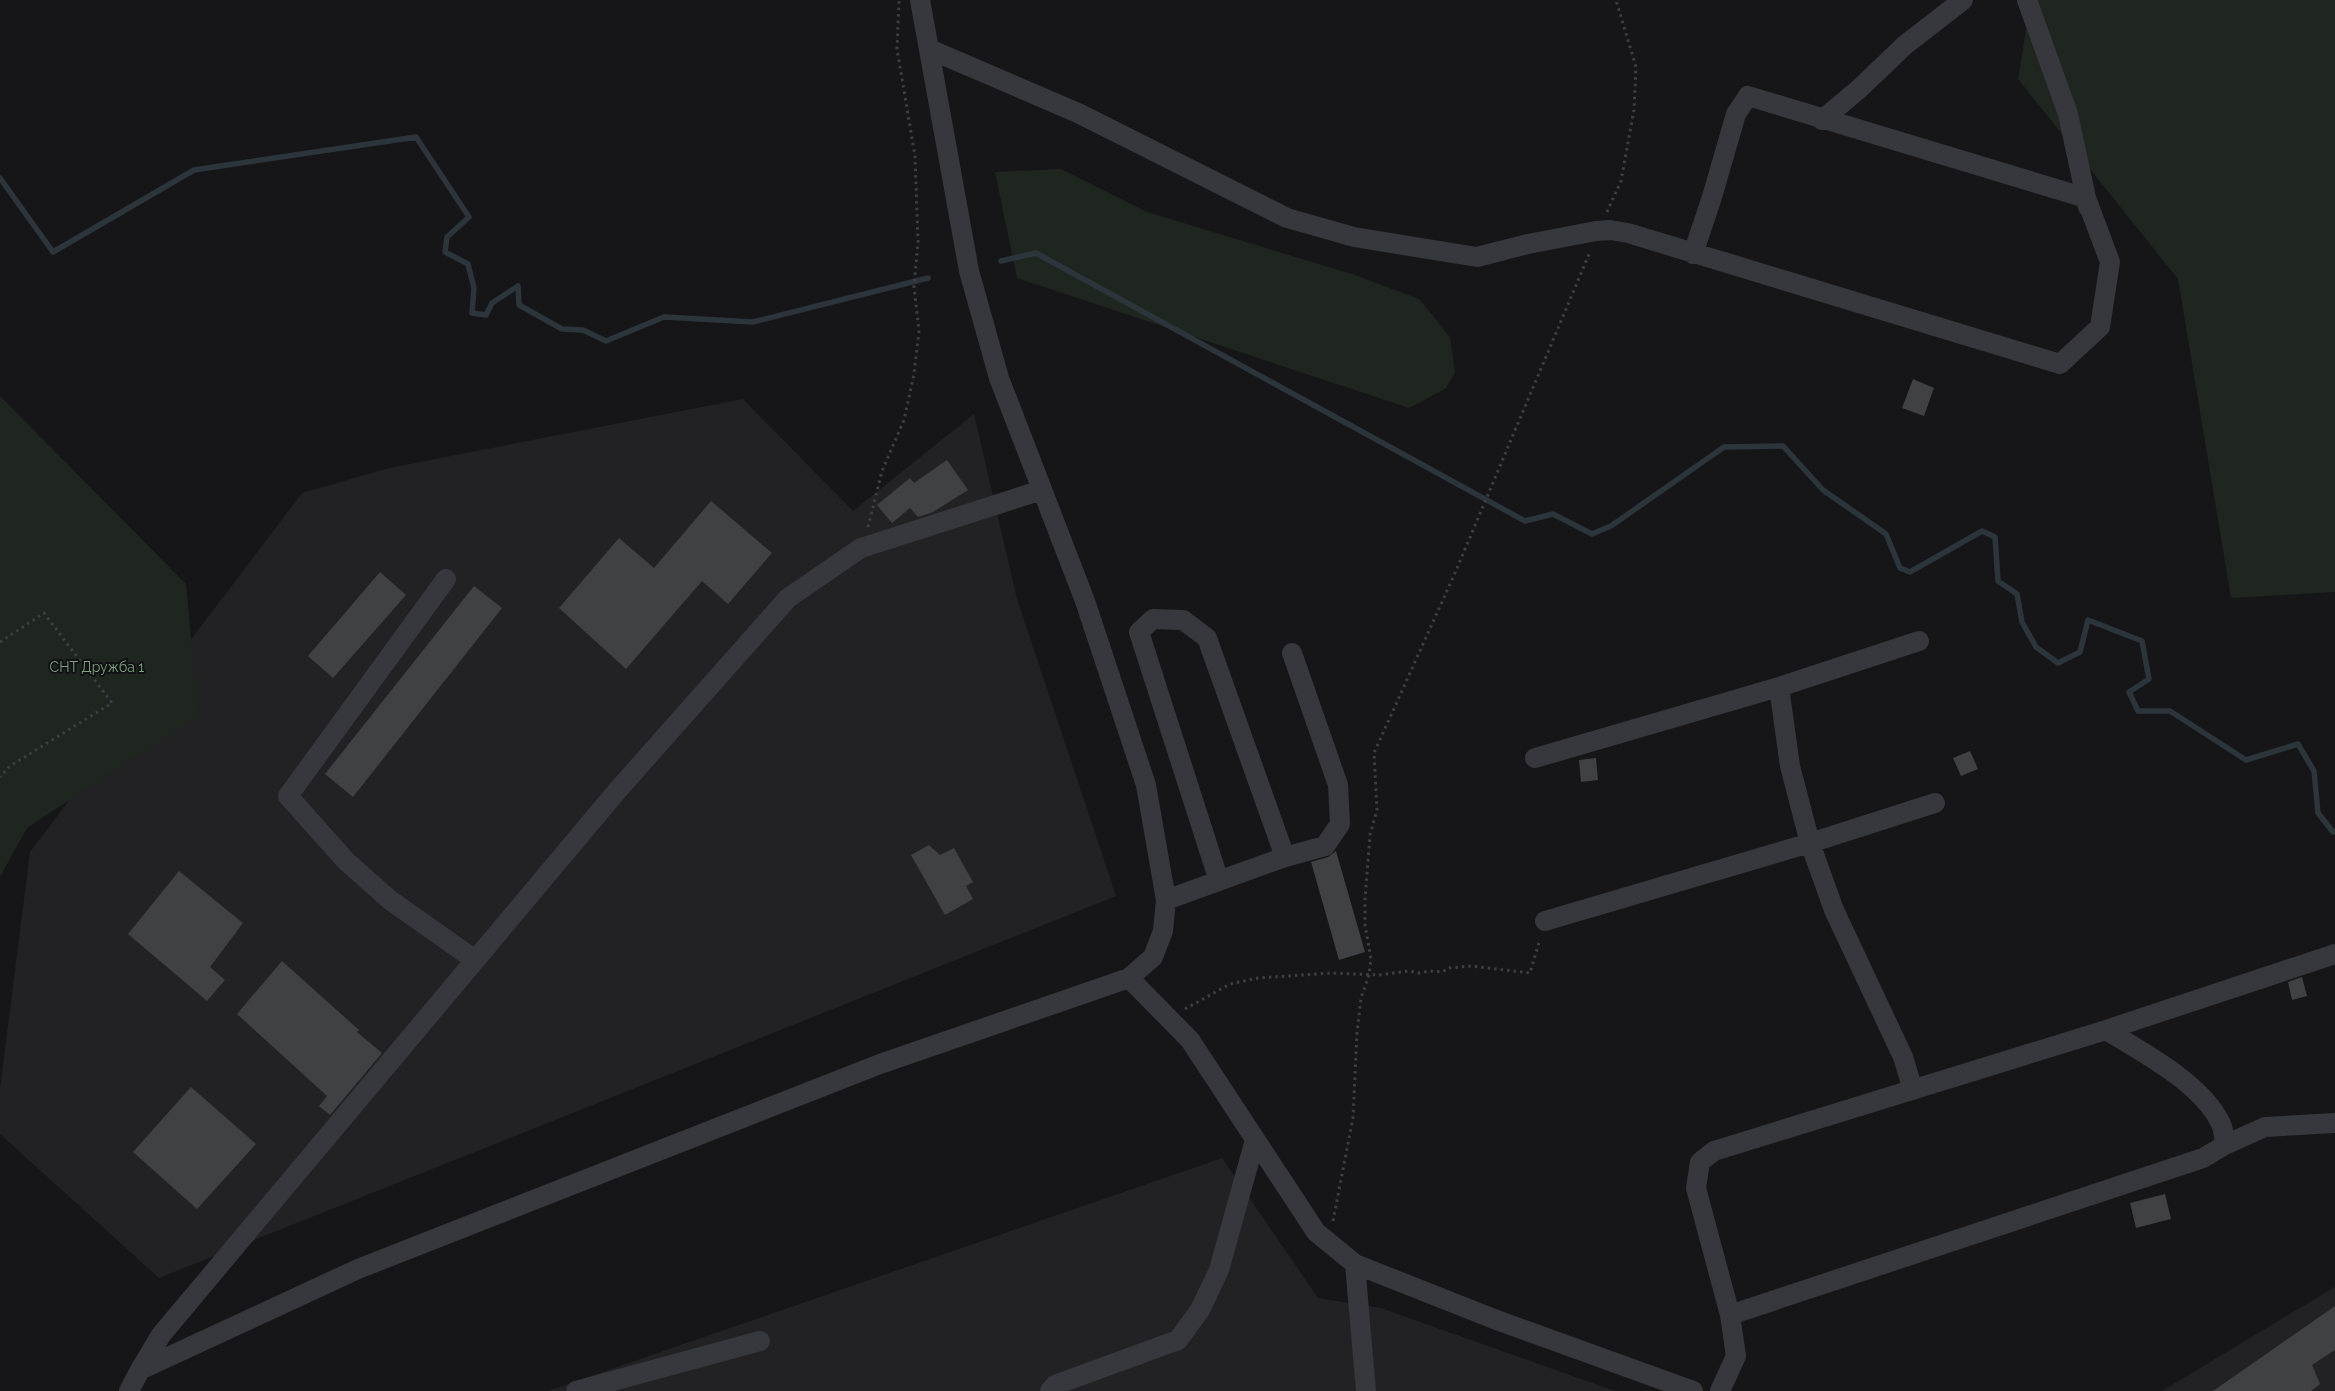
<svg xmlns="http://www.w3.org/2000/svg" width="2335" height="1391" font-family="Raleway,sans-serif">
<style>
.built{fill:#222225}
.green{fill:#1e261f}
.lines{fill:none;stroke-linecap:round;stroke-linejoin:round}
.stream{stroke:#2c353c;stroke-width:5.5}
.building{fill:#404145}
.path{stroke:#3d3f44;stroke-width:3;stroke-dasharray:2.5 4;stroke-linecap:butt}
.minor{stroke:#37383d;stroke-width:20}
.labels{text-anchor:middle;stroke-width:4;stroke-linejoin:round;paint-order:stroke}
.park-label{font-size:14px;fill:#7fa381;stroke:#111113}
</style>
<rect width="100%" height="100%" fill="#161618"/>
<path class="built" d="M743,399L853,511L974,414L1017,599L1116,896L159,1278L0,1134V1089L30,852L302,493L389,468Z
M1222,1158L1318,1298L1381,1308L1615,1391H548Z
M2335,1287V1391H2162L2283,1318Z"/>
<path class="green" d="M2031,0H2335V592L2231,598L2178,279L2018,79Z
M1061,169L1147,212L1355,275L1419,299L1450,337L1455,373L1445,389L1409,408L1017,278L995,172Z
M0,396L186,584L198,716L27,828L0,877Z"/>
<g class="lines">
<path class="stream" d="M0,178L53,252L194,170L416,137L469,217L447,237L445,252L468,264L474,288L472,313L486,315L492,303L518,286L519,305L562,329L583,330L606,341L664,317L753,322L928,278
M1001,261L1036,253L1525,521L1553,514L1592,534L1611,526L1724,447L1783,446L1823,490L1886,534L1900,568L1910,572L1982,531L1995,537L1998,581L2017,594L2022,622L2036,647L2058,663L2080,652L2088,620L2142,641L2149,679L2129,692L2138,711H2170L2246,760L2298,744L2314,771L2318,813L2333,832L2335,831"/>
</g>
<path class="building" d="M1913,379L1934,388L1924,416L1902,408Z
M947,460L968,490L933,512L918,517L910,508L892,523L877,505L910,478L914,483Z
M711,501L772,553L728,604L702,581L626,669L559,608L619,538L654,568Z
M380,572L406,595L333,678L308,656Z
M474,586L502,608L353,797L325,774Z
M1970,751L1978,769L1961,776L1953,758Z
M1596,758L1598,780L1581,782L1579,760Z
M929,845L940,855L954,848L973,882L966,886L973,899L945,915L911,855Z
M1336,851L1365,952L1339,960L1311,862L1328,857Z
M179,871L243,923L210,967L225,980L207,1001L128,934Z
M282,961L359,1030L357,1032L382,1053L330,1115L319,1106L327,1096L237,1014Z
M2302,977L2307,996L2292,1000L2288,982Z
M191,1087L256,1144L197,1209L133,1152Z
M2165,1194L2171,1219L2136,1228L2130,1203Z
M2335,1306V1350L2312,1365L2320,1384L2311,1391H2213Z"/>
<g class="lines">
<path class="path" d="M1607,212L1621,181L1634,110L1636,67L1616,0
M868,527L882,471L904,420L914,374L919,331L914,287L918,242L915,156L897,49L899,1
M0,642L44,613L112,703L10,766L0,777
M1185,1009L1230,984L1258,978L1332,973L1379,975L1409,971L1419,973L1429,971L1442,972L1449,968L1471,966L1530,973L1540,939
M1333,1221L1353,1118L1357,1033L1361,998L1369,975L1371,959L1365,925V899L1370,835L1377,810L1374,753L1455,573L1590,252"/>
<path class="minor" d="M2027,0L2068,114L2088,207
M929,49L1078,113L1287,218L1354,237L1477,257L1528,244L1596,231L1610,230L1628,233L2060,364L2100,327L2110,262L2086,198L1748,96L1736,114L1712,197L1693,254
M1822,120L1859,89L1905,45L1963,0
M446,579L288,796L346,861L390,900L475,960
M1535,758L1779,687
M1285,857L1325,846L1340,824L1338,785L1292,653
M1166,900L1285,857L1207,638L1183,620L1153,619L1139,632L1219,881
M1545,921L1810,843L1935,803
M1129,978L1190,1040L1316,1232L1355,1264L1366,1391
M2106,1030L2335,954
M1913,1090L1903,1057L1834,910L1810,843L1790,766L1779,687L1919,641
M2225,1145L2265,1127L2335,1123
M1355,1264L1494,1319L1693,1391
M140,1370L161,1335L617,791L788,598L861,548L1042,490
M129,1391L140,1370L358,1269L880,1064L1129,978L1153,957L1163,931L1166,900L1146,785L1085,601L999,378L969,271L920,0
M576,1391L760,1341
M1050,1391L1055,1385L1178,1340L1200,1310L1219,1270L1255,1140
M1720,1391L1736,1356L1730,1315L1696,1188L1700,1162L1714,1151L2106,1030C2142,1052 2201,1083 2220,1122C2224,1128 2224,1138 2225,1145L2203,1158L1730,1315"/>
</g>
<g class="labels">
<g class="park-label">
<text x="97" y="672">СНТ Дружба 1</text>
</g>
</g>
</svg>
